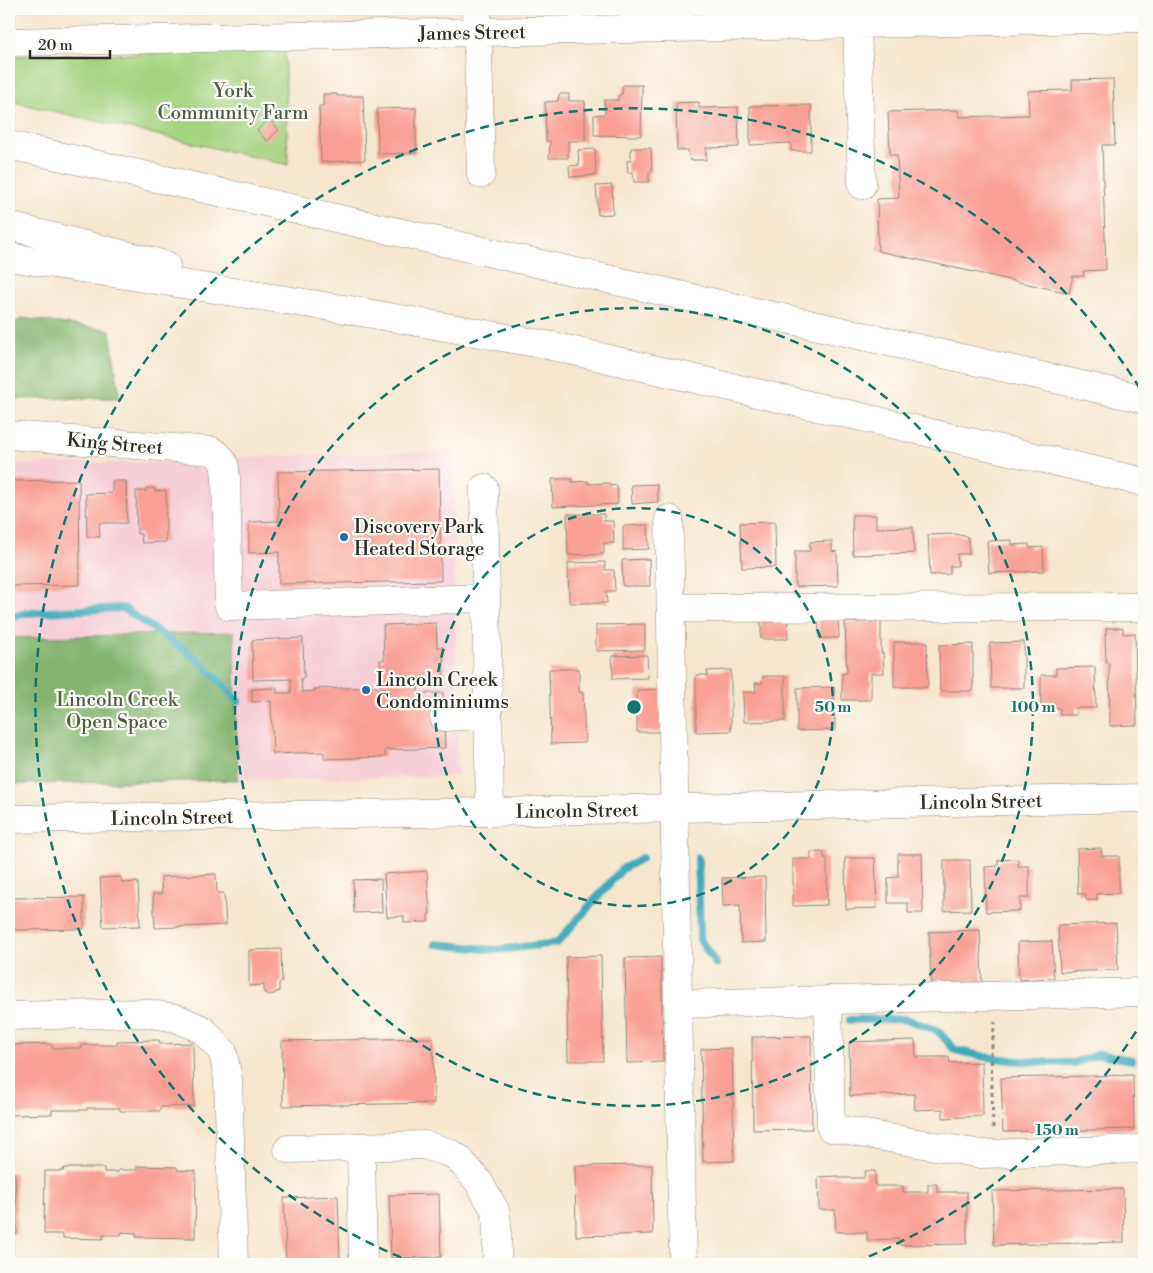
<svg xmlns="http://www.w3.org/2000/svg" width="1153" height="1273" font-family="'Libre Bodoni',serif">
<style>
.built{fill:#f6cfd8}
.green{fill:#a6d380;stroke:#687f56}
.forest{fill:#84b56e;stroke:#58704c}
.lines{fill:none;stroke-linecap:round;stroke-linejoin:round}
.stream{stroke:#3dacba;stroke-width:8}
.building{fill:#faa095}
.minor-casing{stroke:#90887d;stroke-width:29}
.highway-casing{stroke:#90887d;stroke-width:29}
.path{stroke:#90887d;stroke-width:3;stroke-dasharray:4 4;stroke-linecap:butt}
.minor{stroke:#fff;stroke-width:28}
.highway{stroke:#fff;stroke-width:28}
.ring{fill:none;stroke:#0f766e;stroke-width:2.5;stroke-dasharray:9 6}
.poi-dot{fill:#1f6fb2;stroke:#fdfcf7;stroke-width:2}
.labels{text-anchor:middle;stroke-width:4.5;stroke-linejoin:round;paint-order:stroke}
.street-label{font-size:19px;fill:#2b2b2b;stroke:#fdfcf7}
.park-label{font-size:19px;fill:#505d44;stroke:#fdfcf7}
.poi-label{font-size:19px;fill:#2b2b2b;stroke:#fdfcf7;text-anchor:start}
.centre{fill:#0f766e;stroke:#fdfcf7;stroke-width:2.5}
.ring-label{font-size:15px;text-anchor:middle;font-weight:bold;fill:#0f766e;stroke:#fdfcf7;stroke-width:4.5;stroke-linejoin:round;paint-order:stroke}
</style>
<rect width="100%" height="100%" fill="#fdfcf7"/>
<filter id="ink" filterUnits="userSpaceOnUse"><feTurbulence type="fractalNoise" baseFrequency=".02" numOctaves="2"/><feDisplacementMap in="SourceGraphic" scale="10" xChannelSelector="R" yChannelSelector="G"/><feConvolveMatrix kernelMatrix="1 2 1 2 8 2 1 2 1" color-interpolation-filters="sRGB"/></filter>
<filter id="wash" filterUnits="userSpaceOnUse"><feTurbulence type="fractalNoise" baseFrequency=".0096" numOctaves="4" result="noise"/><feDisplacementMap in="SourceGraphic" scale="20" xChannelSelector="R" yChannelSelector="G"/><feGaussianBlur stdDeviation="1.12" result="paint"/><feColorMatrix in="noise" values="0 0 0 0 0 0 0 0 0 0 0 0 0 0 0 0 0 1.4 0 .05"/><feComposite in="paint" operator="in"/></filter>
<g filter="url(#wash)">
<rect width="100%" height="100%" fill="#f6e6cf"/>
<path class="built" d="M453,451L458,776L9,786V464L173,462L250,457Z"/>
<path class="green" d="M285,51L288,165L9,101V56Z"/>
<path class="forest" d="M22,318L110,330L120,398L9,399V327Z
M234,632L238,780L9,784V638Z"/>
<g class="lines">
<path class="stream" d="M9,618L26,613L123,608L199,660L238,701
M698,858L700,940L716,964
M435,944L496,950L557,943L622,869L642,858
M850,1020L906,1019L938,1031L955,1050L985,1057L1019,1061L1073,1063L1099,1054L1132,1060"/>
</g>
<g id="blocks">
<path class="building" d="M1113,79L1115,145H1102L1106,270L1083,271L1084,276H1073L1069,293L878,251L877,199L899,198L897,155H890L888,112L958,110L959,117L1029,115L1028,91L1072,90V80Z
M623,85H642L641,136L594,135V115L605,114L604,100H618L619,95L622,94Z
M323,94H337V96H363L365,160L321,162L319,106H323Z
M559,94H569V101H585V141H568V158H549L550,141H546L545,102L558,101Z
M699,102V108L738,107L739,147L706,148V160H690L688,150H677L676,103Z
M811,105V151H791V143L750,145V106Z
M416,108V153L378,154L377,109Z
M269,119L279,130L267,141L257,130Z
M631,148H651L652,172H649V182H634L633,172L628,173L627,161L631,160Z
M595,149L596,175L570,177L569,166L579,165L578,150Z
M612,185L613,214L598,215L596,186Z
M439,469L441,581L279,584V552L249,553V522L279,521L278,472Z
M552,479H572V482L588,481V484L610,483V486L617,485L618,504L553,507Z
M79,480L80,585L9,586V481Z
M112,481H126L127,523H99L100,537H87L86,494L112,493Z
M657,484L658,502L632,504L631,485Z
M146,488H154L155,491H166V542L142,543L141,534H137L136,491H146Z
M567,514H604V521H613L614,543H604V554L568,555Z
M852,515H876V528L913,527L914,553L853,555Z
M775,522L776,567L742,568L740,523Z
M648,525L649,549L623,550V526Z
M955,534L968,537L969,554H957L958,566H950V574L930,575L928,535Z
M1012,540V545L1029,544V548L1043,547L1044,571L989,573L987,541Z
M832,541V552L837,551L838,586L795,587V551H810V542Z
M649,559L650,586H623L622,560Z
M605,562V570H614L615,591H606L607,603H569L568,563Z
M761,612H787L788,639H761Z
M818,612H838L839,638H819Z
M845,622H881V653H883L884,673H871V700H842V673H847Z
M436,623L437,647H443L444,680H418V693H443L445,748L385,750V757L324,759V752L273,754L271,701L252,702V689L277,688V693H291V679L253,680L252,640L303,638L304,678H301L302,692L315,691L314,689L377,687V689H381L380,660H384L383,625Z
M645,624V650L596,651V625Z
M1106,628H1123V634L1135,633L1137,725L1110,726L1109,663H1106L1105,634H1106Z
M894,642H927L928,687H894Z
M1024,642V688H991L990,643Z
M973,644V691H940L939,645Z
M647,655L648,678L613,679L612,656Z
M1095,667L1096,708H1076V715H1060V708H1041V675H1056V668Z
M549,669H579V692L583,693L585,743L551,744Z
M731,670V731L696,732V675H708L707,671Z
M763,676H785V721L744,722L743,692H756L755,683H762Z
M834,687L835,730L797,731V688Z
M665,689L666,732H637V690Z
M1101,848L1102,856H1119V893L1097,894V900H1086V894H1078L1077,849Z
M811,852H824V858H827V905L793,906V859H811Z
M898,854H922L923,913H908V903H888V878L898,877Z
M845,858H875L877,908L846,909Z
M1018,859V866H1029V898H1020V911L986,912L985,867L998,866V860Z
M944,860H970L971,910L944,911Z
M427,871L430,914H428V922L404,923V916L387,917L384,874Z
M216,874L217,893H224L226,925L155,928L153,894H162L161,877Z
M121,877L122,883L138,882L140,926L103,927L100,878Z
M765,877L766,942L741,943L740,905L723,906L722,878Z
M381,879L382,912L354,913L353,880Z
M84,897V929L9,930V898Z
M1116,923L1118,970L1060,972L1058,925Z
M980,930L982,982L931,984L929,932Z
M1052,941L1054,978L1019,980L1018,942Z
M281,949L282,982L279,983V992H275V994L267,995V993H264V985L249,986V950Z
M601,956L603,1061H568L566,957Z
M661,957L663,1062L627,1063L625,958Z
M811,1036L812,1129L753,1130L752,1037Z
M433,1038L434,1103L283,1106L282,1041Z
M159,1040L160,1044L193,1043L194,1106L160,1107V1111H120V1108H87V1110H52V1114L11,1115V1111H9V1049H10V1045L51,1044L52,1048H82V1045H117V1041Z
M915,1040L916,1057H949L950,1063L982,1062L983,1116L943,1118V1109L915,1110L914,1094L850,1096L849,1042Z
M732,1048L734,1161L703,1162L701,1049Z
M1133,1075L1134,1129L1003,1132L1001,1078Z
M652,1165L653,1234L576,1236L575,1166Z
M137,1166L177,1167V1170L196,1171L195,1238L136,1237V1233L122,1232L121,1235H103V1239L63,1238V1234H44L45,1171H63L64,1168H104V1172H118V1170H137Z
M865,1171H875V1186H903V1192H928V1184H937V1192H967V1244L900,1245L899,1239L867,1240V1232H836L835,1210H819L818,1177L839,1176V1178H864Z
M9,1173H15L17,1234L9,1235Z
M1123,1189L1124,1242L994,1245L992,1191Z
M439,1194L441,1257L391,1258L389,1195Z
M338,1196L340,1260L286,1261L284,1198Z"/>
</g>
</g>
<g filter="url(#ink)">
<use href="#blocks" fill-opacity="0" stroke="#90887d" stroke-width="1"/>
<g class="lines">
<g class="minor-casing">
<path id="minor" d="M477,9L481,174
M857,24L862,185
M9,42L1144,18
M9,435L212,451C224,458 225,464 226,478L229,606L486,598
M484,488L490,812
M669,519L683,1264
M671,608L1144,607
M444,717L488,715
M9,819L490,812L1144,798
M828,1000L831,1128L981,1154L1144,1149
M678,1004L1144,992
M9,1016L145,1013L176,1018L203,1030L223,1052L228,1079L234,1264
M361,1147L363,1264
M288,1149L424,1145L450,1153L458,1158L478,1181L495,1210L497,1223V1264"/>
</g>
<g class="highway-casing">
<path id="highway" d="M9,145L1144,399
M9,226L166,265
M9,257L350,310L552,346L1144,482"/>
</g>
<path class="path" d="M993,1128L991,1054L995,1022"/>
<use href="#minor" class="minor"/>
<use href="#highway" class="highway"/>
</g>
</g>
<g class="ring">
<circle cx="634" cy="707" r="199"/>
<circle cx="634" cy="707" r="399"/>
<path d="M1144 1019A598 598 0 0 1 853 1263M415 1263A598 598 0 1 1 1144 395"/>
</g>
<g class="poi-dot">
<circle cx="344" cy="537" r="5"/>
<circle cx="366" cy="690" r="5"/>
</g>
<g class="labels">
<g class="street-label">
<text transform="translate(472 32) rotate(-1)" y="7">James Street</text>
<text transform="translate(115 443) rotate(5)" y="7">King Street</text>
<text transform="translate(981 801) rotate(-1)" y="7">Lincoln Street</text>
<text transform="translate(577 810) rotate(-1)" y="7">Lincoln Street</text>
<text transform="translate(172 817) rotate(-1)" y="7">Lincoln Street</text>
</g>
<g class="park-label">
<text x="233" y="97">York<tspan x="233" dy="22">Community Farm</tspan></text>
<text x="117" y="706">Lincoln Creek<tspan x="117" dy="22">Open Space</tspan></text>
</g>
<g class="poi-label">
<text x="354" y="533">Discovery Park<tspan x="354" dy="22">Heated Storage</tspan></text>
<text x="376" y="686">Lincoln Creek<tspan x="376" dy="22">Condominiums</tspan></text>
</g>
</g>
<circle cx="634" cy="707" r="8" class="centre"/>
<g class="ring-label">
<text x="833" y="712">50 m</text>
<text x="1033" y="712">100 m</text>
<text x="1057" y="1135">150 m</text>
</g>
<rect width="1153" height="1273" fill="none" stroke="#fdfcf7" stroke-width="30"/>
<path d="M30 50v8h80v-8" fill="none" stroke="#2b2b2b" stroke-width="2.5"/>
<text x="38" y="50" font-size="15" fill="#2b2b2b" stroke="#fdfcf7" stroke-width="4" paint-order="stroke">20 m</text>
</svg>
